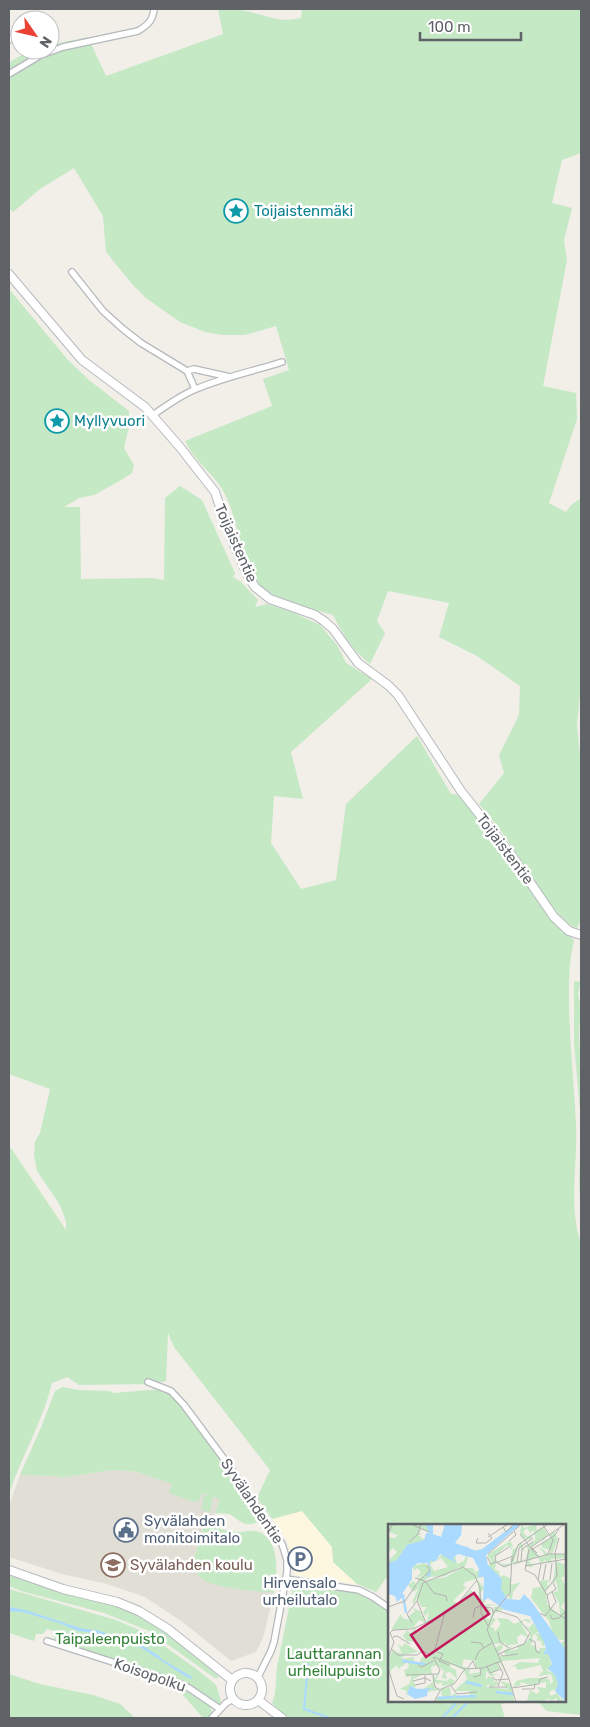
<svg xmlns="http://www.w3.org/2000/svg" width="590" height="1727" font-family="Rubik,sans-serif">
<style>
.commercial{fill:#fef7e0}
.education{fill:#e1ded6}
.green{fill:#c5e8c5}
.water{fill:#aadaff}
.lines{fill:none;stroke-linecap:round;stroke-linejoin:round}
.stream{stroke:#aadaff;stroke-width:2}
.street-casing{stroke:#b5b8bc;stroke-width:8}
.secondary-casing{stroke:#b6babf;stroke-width:10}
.street{stroke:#fff;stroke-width:5.5}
.secondary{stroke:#fff;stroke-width:8}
.labels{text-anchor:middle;stroke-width:5;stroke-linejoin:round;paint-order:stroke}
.culture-label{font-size:15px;fill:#0d838f;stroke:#fff;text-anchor:start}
.street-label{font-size:15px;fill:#5f6368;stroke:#fff}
.service-label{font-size:15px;fill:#4e5e75;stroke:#fff;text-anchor:start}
.education-label{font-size:15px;fill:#785e54;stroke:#fff;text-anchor:start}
.park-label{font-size:15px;fill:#348238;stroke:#fff}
.inset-river{fill:none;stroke:#aadaff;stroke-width:2.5}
.inset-road{fill:none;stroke:#b3b3b1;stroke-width:1}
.view{fill:#c2185b;fill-opacity:0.15;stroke:#c2185b;stroke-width:2.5}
.inset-edge{fill:none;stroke:#5f6368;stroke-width:2.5}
</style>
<rect width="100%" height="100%" fill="#f1efe8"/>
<path class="commercial" d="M302,1511L332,1547L333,1562L357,1584L298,1576L294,1573L291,1555L287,1541L272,1519Z"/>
<path class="education" d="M113,1470L137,1472L220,1499L215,1513L205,1523L194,1558L193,1568L208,1582L246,1590L274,1593L263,1638L256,1652L231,1661L184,1623L145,1597L107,1584L62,1574L9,1557V1506L20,1475L57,1476L60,1478Z"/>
<path class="green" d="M218,9C229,9 239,9 250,12C269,16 281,23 301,18L302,9H581V153L562,160L552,203L572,208L564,240L567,260L543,386L576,393L577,419L549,503L566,512L571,505L581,498V684L577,725L581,766V920L577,928C556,922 522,860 508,841C499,828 489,816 479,804L504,773L499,755L519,715L520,686L477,656L439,637L449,603L388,591L377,621L385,633L370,664C352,649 343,635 333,615C302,605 259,600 246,566C243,556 241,546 239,536C234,520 231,503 222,489C211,471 195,462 185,441L272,406L263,379L289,370L276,326L245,335H223L205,332L180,322L146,298L132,284L106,252L103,216L74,168L40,189L13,212L9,208V63C23,53 33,50 50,50V45L88,37L106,76L223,34Z
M9,289L68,360L89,380L129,411V427L124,448L134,465L132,473L123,479L94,495L79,498L64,507H80L81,579L152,578L164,580L165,498L180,486L202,500L235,573L233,577L241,582L258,600L255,607L267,604L292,612L320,625L337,645L346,663L372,679L291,752L303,799L274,796L271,843L301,889L336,880L346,804L417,736L451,794L460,795L464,800L509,859L546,913L561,931L572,938L574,941C569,960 569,978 569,998C569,1040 574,1081 576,1123C578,1164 568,1205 581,1244V1715L547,1711L537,1701H564V1526H389V1574L376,1592L357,1584L333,1562L332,1547L302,1511L272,1519L257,1498L270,1470L174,1347L168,1333L166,1381L154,1384L79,1385L67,1377L52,1383C43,1421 21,1457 9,1494V1145L66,1230V1222L60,1205L37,1171L34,1155L35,1142L40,1133L50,1089L9,1074Z
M575,981L580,982V984L578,995L581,1007L579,1035L581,1065V1215L579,1184L581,1123L574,1043V983Z
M63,1387L79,1390L110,1391L113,1393L162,1389L167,1391L179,1403L207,1439L258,1514L256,1517L258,1522C245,1528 240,1521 230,1514L215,1513L220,1499L213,1497L210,1512L201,1510L204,1496H210L202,1494L199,1500L194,1502L169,1493L172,1484L137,1472L113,1470L60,1478L57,1476L20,1475L42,1425L55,1391Z
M205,1523C215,1527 225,1531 236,1532C243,1533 252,1529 259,1532C281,1541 277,1575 274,1593C256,1591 223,1589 207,1582C201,1579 197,1574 193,1568L194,1558Z
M9,1575L50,1589L117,1607L145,1618L183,1645L219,1677L216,1679L149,1631L104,1613L21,1591L9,1586Z
M294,1583L361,1593L389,1612V1701H506L501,1705L505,1718H288L272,1703L275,1694L277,1667Z
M9,1589L116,1620L146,1633L195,1668L214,1683L217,1687L221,1702L219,1705L187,1684L56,1640L53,1636L54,1631L47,1629L43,1634H36L34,1641L9,1633Z
M9,1674L40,1684L93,1695L120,1704L135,1718H9Z
M177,1688L188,1692L210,1707L212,1711L208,1718H203Z"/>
<path class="water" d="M9,1607L25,1610L80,1628L100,1631L123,1641L138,1643L159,1656L160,1658L192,1677L191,1679L185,1676L140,1647L119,1643L101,1634L79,1631L59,1623L23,1612L9,1611Z"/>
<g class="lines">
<path class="stream" d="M308,1664L304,1709L330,1718
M442,1718L458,1701
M452,1718L469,1701"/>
<g class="street-casing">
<path id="street" d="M9,40L14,36
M9,74L41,55L63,47L138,31C148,25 153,20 154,9
M72,272L103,311L123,329L141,343L187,371L195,389
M187,371L194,369L230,377
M153,415C167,405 181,395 196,389C224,377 254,371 282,362
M148,1382L171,1391L184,1405L230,1467L282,1544L287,1560V1572L274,1642L271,1651L258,1677
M286,1579L359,1590L373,1597L389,1608
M47,1641L178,1683L189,1688L220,1709
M212,1718L226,1703L233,1699"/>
</g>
<g class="secondary-casing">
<path id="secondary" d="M9,274L82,360L145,407L179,446L215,492L228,531L248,576L255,587L270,599L315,615L324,621L333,629L358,663L388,685L398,695L461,791L510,853L554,917L569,931L581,935
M9,1570L63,1589L117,1602L139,1611L168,1629L232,1680
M230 1689a16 16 0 1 1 32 0a16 16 0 1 1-32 0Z
M258,1700L282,1718"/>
</g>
<use href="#street" class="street"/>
<use href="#secondary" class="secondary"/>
</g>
<defs>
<g id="sight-ring" transform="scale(1.25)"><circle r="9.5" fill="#fff" stroke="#0f9aa8" stroke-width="1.5"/><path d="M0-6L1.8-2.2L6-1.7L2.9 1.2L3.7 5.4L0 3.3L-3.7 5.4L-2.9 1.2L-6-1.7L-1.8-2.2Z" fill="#0f9aa8"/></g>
<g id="civic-ring" transform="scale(1.25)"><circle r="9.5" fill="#fff" stroke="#5c6f8a" stroke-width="1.5"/><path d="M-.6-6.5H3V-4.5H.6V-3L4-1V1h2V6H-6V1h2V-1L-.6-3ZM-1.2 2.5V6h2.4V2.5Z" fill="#5c6f8a"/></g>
<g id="parking-ring" transform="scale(1.25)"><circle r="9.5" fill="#fff" stroke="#5c6f8a" stroke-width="1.5"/><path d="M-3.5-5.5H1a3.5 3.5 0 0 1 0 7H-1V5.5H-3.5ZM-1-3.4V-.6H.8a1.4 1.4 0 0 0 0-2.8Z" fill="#5c6f8a"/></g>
<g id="school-ring" transform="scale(1.25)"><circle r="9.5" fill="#fff" stroke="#8d6e63" stroke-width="1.5"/><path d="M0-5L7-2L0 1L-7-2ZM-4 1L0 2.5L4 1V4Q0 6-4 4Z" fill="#8d6e63"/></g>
</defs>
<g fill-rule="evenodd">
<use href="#sight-ring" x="236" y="211"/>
<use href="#sight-ring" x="57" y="421"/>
<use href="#civic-ring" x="126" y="1530"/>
<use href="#parking-ring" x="300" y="1559"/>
<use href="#school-ring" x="113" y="1565"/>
</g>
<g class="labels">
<g class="culture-label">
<text x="254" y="216">Toijaistenmäki</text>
<text x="74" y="426">Myllyvuori</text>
</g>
<g class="street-label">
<text transform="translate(236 543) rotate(66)" y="5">Toijaistentie</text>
<text transform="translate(505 849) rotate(53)" y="5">Toijaistentie</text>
<text transform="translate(252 1501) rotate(56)" y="5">Syvälahdentie</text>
<text transform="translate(150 1675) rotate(19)" y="5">Koisopolku</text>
</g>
<g class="service-label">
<text x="144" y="1526">Syvälahden<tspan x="144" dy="17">monitoimitalo</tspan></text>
<text x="300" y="1588" text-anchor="middle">Hirvensalo<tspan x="300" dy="17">urheilutalo</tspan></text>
</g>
<g class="education-label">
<text x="130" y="1570">Syvälahden koulu</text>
</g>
<g class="park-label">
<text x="110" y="1644">Taipaleenpuisto</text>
<text x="334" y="1659">Lauttarannan<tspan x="334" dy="17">urheilupuisto</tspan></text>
</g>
</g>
<g transform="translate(388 1524)">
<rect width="178" height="178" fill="#f1efe8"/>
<path d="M0,0H38L42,8L33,5L31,9L34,10L30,11L37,16L0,45V37L9,28L5,24L0,29V13L7,14L10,11L0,8ZM134,0L136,4L149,0L148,6L155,3L157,6L160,11L155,17L154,15L142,23L153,33L158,30H156L151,22L161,31L163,26L155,24L153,20L164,14L162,11L166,7L170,15L164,30H178L177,34L163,35L164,38L160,39L157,36L153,40L149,32L141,37L142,39L146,37L142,40H145V42L144,43L138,42L139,35L125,40L124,37L123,41L116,43L108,38L107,46L111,47L112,53L116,51L123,55V61L133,58L125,68L124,75H121V71L116,73L112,65L113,55L102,46L100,41L104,38L99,31L122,17L126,23L123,22L124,26L119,21L105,34L113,40H122L125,24L127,25L133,18L137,28L130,22L126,38L138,35L140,25L134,18L141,24L139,22L147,17V11H144L147,7H143V10L139,4L135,8L139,13L143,11L144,14L137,19L143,14L136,17L138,14H134L132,7ZM54,30L59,34L67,32L69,40L76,37L78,32L80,34L77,43H71L57,52L42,53L36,57L58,53L73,44H85L87,48L92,46L90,50L95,53L77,58L75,62L79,63L65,77L70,79L83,66L87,72L91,71L90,56L96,64L91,71L95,76L99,73L95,81L108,80L98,83L103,86L98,95H102L106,83L111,82L107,88L112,81L118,84L107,89L104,94L108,95L102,103L106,104L107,108L113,100L109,94L120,95L126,100L138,95L143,96L141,99L137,96L133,99L141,114L133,110L129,113L130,120L120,121L118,124V119L105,120L107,124L114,120L115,124L109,129L113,132H118L115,127L124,122L121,127L130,125L129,121L135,120L142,114V107L136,101L141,104L145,99L151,107L145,111L144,115L148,117L150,113L147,111V110L152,109L157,119L155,123L153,117L145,116L142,122L146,121L150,128L152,124H158L155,130H160L164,142L158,146L167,150L170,160L168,167L167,165L161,168L163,172L172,168L170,171L175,177H169V174L162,177V174L156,177H139L142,166L149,170L152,167L148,163L158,164V158L142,161L132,158L133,161L125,163L128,157L141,154H156L162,156V160L165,158L163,150L150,152L155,147L153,141L130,146L127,142L123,143L132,138L150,139L152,134L113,137L121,155L112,139L109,140L112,145L103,149L109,151L103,152L98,147V156L101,152L107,156L104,159L108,157L111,160L103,163L100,160L98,163L120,165L112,157L123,160L126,177H47L49,173H54L53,165L62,163L63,173L67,169L70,173L82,172L81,167H66L79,155L76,146L63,140L62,143L68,146L69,155L62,148L57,149L59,155L54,154L56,147L49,141L43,143L44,151L46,154L52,148L48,156L59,157L62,154L67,157L65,160L54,162V158L50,160L46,157L47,163L52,166L39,168L35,165L45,158L44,151L37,149L25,155L27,161L30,160L26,164L32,165L23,164L17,172L19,167L12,165L21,160L24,152L18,153L16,146L21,144L20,138L10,145L12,149L9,141L0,149V130L3,131L4,126L14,130L10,120L14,123L17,119L30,128L15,131L14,135L26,133V139H31L34,133L42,132L27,118L19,117L15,112L19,106L23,109L27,104L30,109L43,100H38L41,88L37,92L35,88L39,83H33L29,73L26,80L24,78L31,63L26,68L20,61L26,57L29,62L31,54L38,50L28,54L33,48L29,44L25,47L26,42L36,39L41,42V37H48ZM53,34L60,43L46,47L42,40ZM76,135L87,137L88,144H93V148L81,150L82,145L77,146L79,144L74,142ZM168,37L177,41L176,53H173L178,63L177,77L173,83L177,87L178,126L176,127L173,119L177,116H172L165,110L161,97L143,74L145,64L153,63L151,57L163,56L159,59L160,63L165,59ZM168,57L170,67L165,68L171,79L172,92L159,80L158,66ZM24,84L34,88L33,92H36L37,99L31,96L25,104L3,106L13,90L14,94L21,96L20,93L27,87Z" fill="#c5e8c5" fill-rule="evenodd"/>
<path d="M38,0H45V10L53,13L57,0H74L73,11L67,19L87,27L100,23L128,0H132L98,31L100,41L114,55L113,65L119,75L132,76L136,70L143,77L177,125V177L167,167L170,160L167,151L160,145L164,140L160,130H155L158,125L156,118L142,92L117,86L100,74L95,77L96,53H90L91,45L85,34L70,30L65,34L68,39L52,30L48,37H41L43,44L42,53L39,52L41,49L36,56L43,44L39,39H30L24,44V55L14,70L17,71L9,78L7,72L0,70V39L9,36L19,21L36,16L38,9H41ZM22,162L29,165L47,164L40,166L39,172L27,175L19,170Z" fill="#aadaff"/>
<path class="inset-river" d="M60,19L81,25M46,23L67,13M103,24L131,0M100,27L93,32L113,76M32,33L73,10M18,42L38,26M0,56L37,24L42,16V8L45,14L91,29L129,0M0,57L36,30L51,24L66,23M0,60L37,31L51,25L65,24L92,30M0,61L14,64L16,51L23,43M15,72L18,89M116,78L143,88L178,141M14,137L37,140M78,158L94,162M108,168L125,170M67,173L88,172M50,174L66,173"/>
<path class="inset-road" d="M154,0L165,16L160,30M25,1L41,8M115,3L118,8L126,0M0,10L4,1L11,0M132,10L150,33M100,13L120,0M90,14L88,19H98L104,14L100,9M121,17L128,11L126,7L133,0M21,18L30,10L33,0M141,25L137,46L147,51L159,71L162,85L178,95M143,26L166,12L171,5M149,29L143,23L177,0M100,30L125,8M99,33L103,40L108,38L116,43L124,40M124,34L122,69L106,88L99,106L121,155L128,178M124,37L130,21L160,0M133,37L134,25L146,17M108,38L107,32L121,23M110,38L125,32M129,39L131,24L145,14M125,40L161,30H178M137,42L178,35M27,54L37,57L46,69L58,72L59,77M33,55L42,47L39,41M150,56L153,40M155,56L158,40M162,56L164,39M157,67L169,52L167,29L171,14M159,71L168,65L165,59M29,77L38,99M0,83L17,77L32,55M94,83L104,84L105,89M107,86L129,93L142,109L136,120L110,130M152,89L157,92L168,78L164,68M162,91L164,95L171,94L178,87M85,94L87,84L93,82M24,99L19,90L29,77L35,59L75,43L87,52L92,64L93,89L100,102M110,108L112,118L121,124M2,109L5,106L24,105L49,94L68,82L89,56M5,113L9,112L22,120M141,115L147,118L148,127L152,129M83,118L93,119L96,124M3,124L9,131H29L35,127L42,131L47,128M49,128L55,130L51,137L61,141M46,129L57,88M111,129L115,132L130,130M46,133L77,145L95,144L113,137M0,134L6,118L2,109M87,136L91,127L104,119M109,138L115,149L110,162M30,141L34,143L45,137M99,142L102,149L113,145M0,144L9,172L16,175M79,145L85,137L88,144M18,151L50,150L52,146L45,133M45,151L47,163L52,166M85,153L93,151L92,144M104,153L108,156L121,155M25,157L37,154L43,157M27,161L37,159V150M63,162L69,170L89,168M101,163H119M124,164L151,160L152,155L160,153M134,165H146L147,161M46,178L53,165L66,160L77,145"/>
<path class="view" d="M86,69L101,90L38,133L23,111Z"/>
<rect width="178" height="178" class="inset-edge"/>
</g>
<rect width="590" height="1727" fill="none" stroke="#5f6368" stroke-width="20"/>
<g transform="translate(35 35) rotate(124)"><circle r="24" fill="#ffffff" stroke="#bfc1c3"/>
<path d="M0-4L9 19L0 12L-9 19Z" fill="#ea4335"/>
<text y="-8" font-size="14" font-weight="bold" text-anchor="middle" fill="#5f6368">N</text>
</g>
<path d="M420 32v8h101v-8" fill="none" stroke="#5f6368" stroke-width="2.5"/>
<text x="428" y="32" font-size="15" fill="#5f6368" stroke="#ffffff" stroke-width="4" paint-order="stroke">100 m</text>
</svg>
